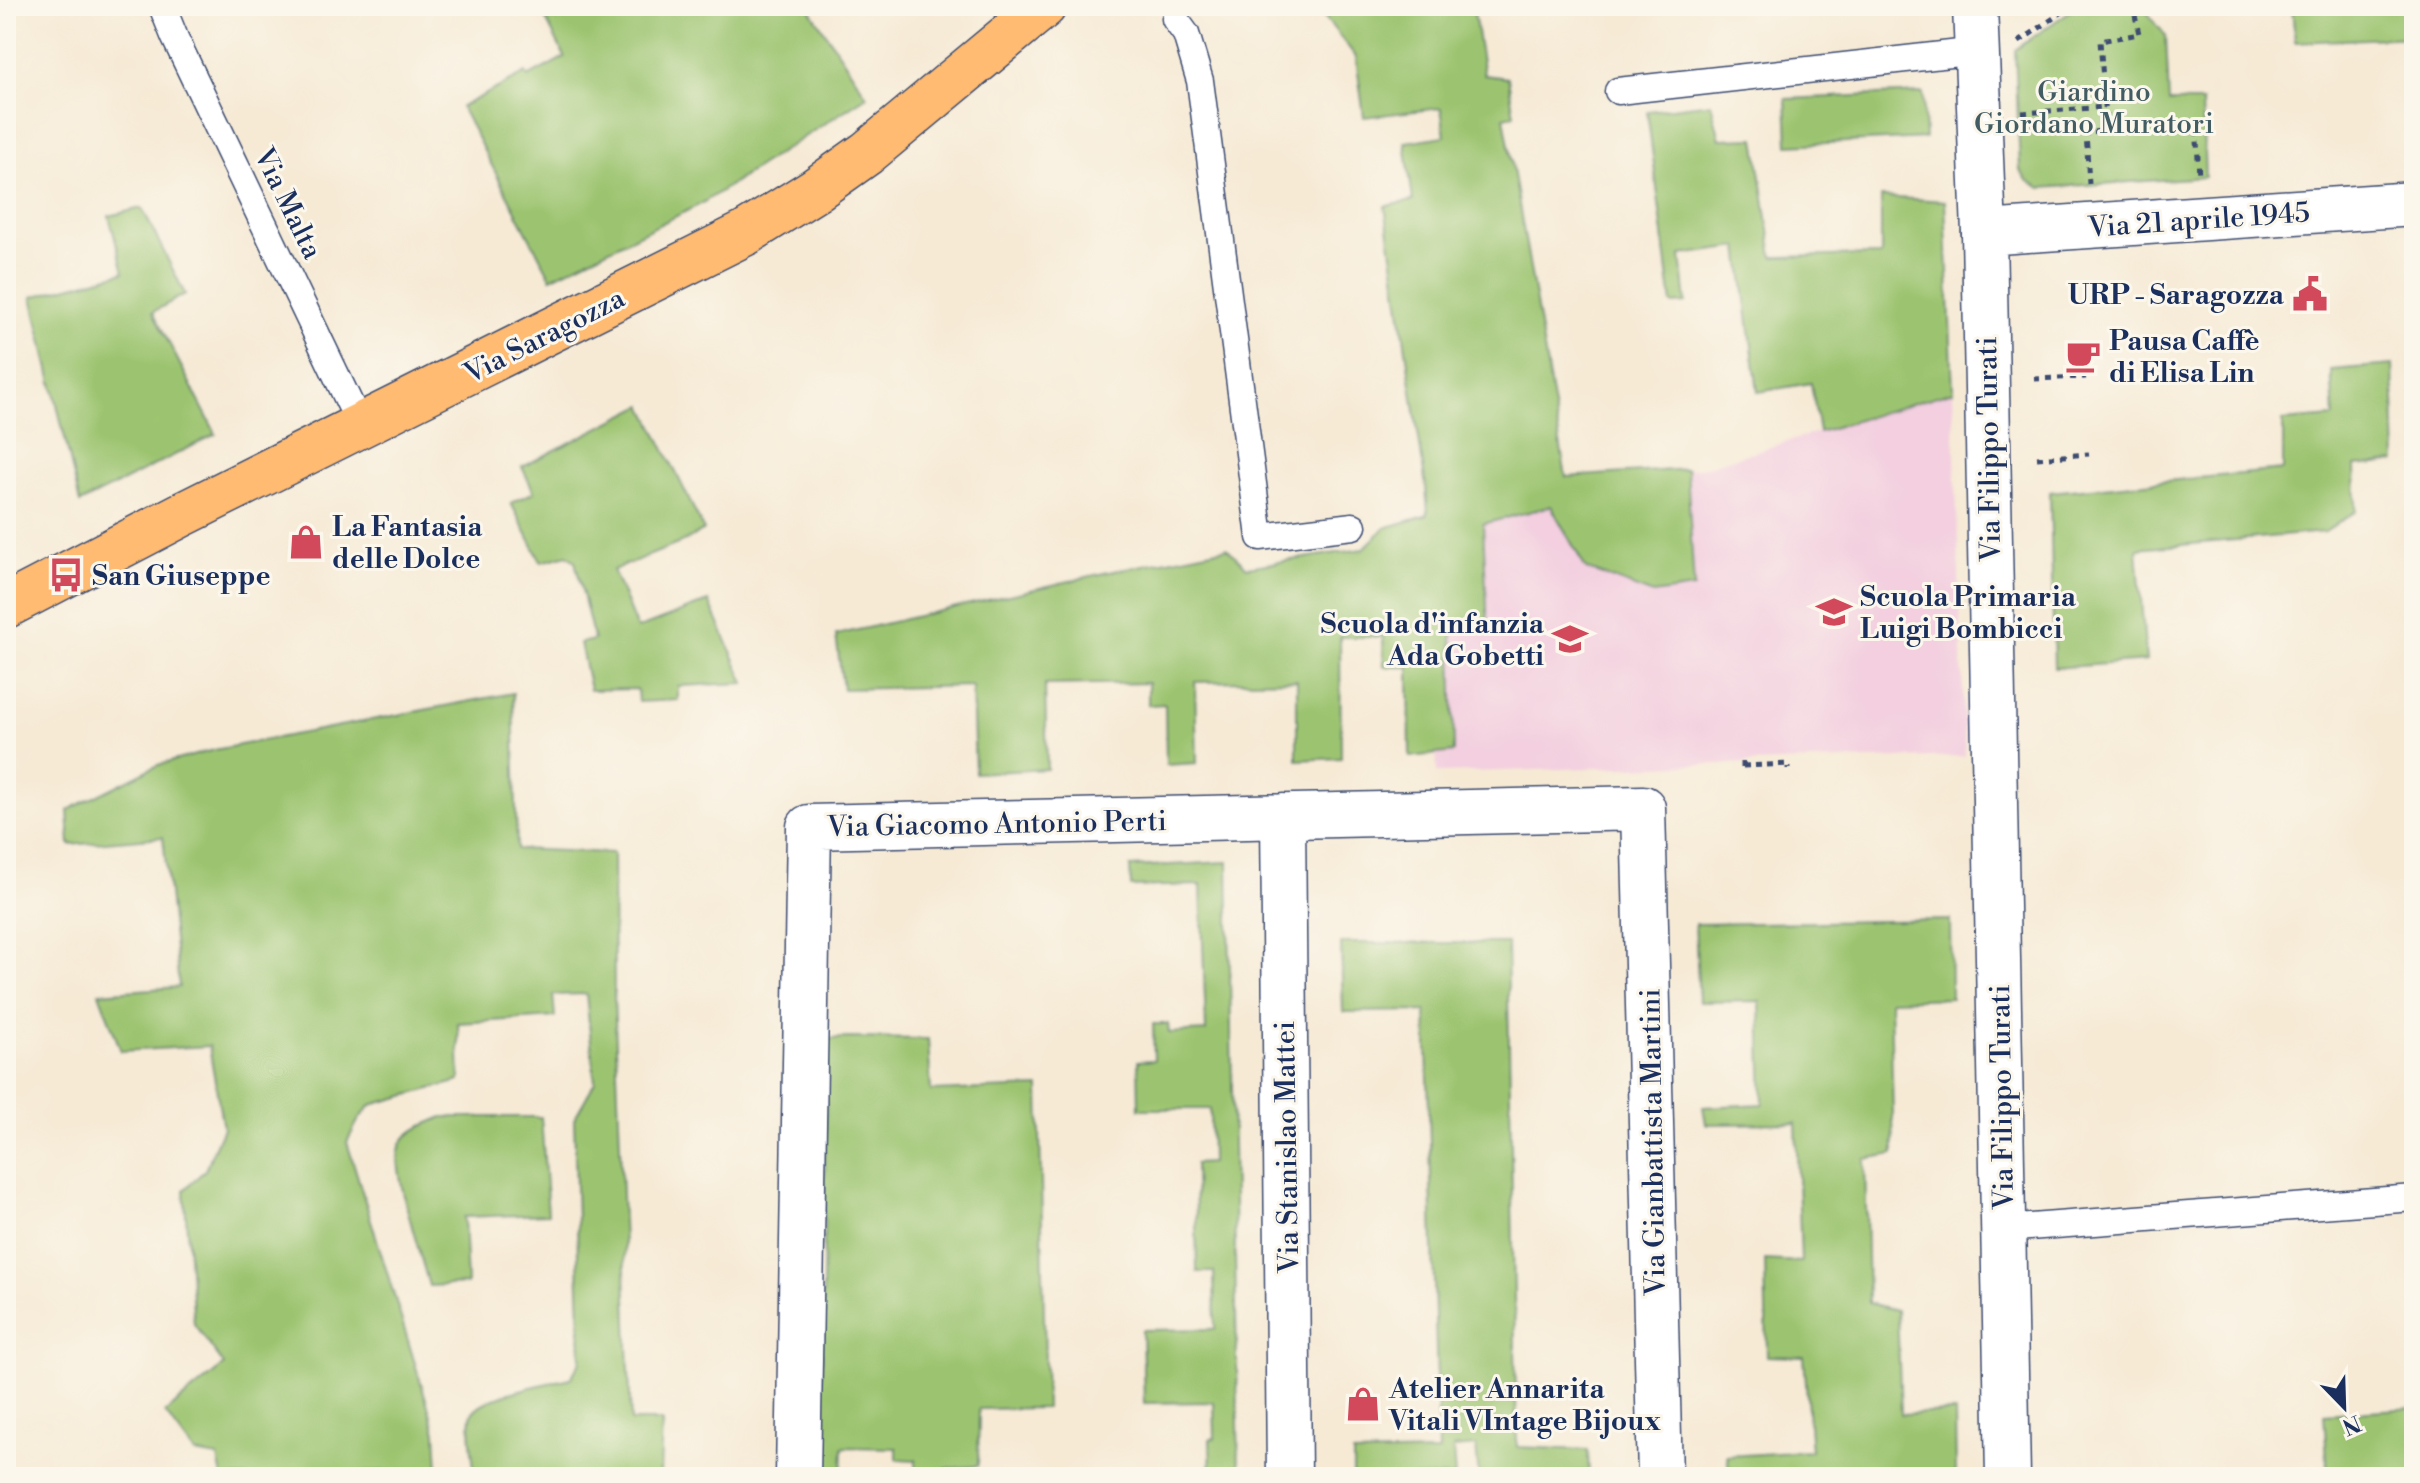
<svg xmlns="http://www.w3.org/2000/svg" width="2420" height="1483" font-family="'Libre Bodoni',serif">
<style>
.built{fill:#f3cfdf}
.green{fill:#9cc470;stroke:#5c7a67;stroke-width:2}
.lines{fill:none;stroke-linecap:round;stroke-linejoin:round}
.service-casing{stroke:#3c4b70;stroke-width:29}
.minor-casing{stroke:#3c4b70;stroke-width:47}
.tertiary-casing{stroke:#3c4b70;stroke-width:47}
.primary-casing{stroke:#3c4b70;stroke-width:47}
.path{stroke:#3c4b70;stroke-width:5;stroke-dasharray:6 6;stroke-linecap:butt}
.service{stroke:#fff;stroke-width:26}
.minor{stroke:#fff;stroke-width:44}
.tertiary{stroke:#fff;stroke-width:44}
.primary{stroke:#ffbb71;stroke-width:44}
.labels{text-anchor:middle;stroke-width:6;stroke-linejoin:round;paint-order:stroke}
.park-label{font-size:28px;fill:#425c63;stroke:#fbf7ec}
.street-label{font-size:28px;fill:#1b2f5e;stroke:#fbf7ec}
.poi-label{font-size:28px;font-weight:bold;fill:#1b2f5e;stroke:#fbf7ec;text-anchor:start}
</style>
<rect width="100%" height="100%" fill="#fbf7ec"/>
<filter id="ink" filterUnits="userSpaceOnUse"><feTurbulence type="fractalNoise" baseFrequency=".0125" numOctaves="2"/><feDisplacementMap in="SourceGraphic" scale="16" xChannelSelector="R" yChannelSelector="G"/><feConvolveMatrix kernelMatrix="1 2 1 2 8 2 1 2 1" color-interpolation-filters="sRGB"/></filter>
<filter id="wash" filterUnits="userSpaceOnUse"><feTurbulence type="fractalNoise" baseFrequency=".006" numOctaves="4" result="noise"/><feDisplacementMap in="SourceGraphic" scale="32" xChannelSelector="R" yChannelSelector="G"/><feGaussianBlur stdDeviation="1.8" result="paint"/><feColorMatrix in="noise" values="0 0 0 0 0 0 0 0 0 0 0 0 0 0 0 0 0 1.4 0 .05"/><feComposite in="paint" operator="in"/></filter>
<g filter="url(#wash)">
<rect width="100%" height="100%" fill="#f6ead5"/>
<path class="built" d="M1953,391L1965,756L1437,773L1426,487L1701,468Z"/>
<path class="green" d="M539,6H808L867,96L701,204L551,278L461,107L526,73L528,77L565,57Z
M1327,6H1473L1484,75L1508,78L1514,115L1504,117L1566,477L1687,469L1694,588L1653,594L1586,569L1551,506L1483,524L1488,629L1452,632L1454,752L1410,757L1409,667H1384L1383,637H1340L1341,758L1297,760V680L1195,682L1197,763L1166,765L1165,704L1148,705V683L1045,685L1047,769L975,773L972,686L843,689L836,635L1104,573L1227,548L1247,567L1363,549L1385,528L1428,515L1426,487L1385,206L1413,201L1405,142L1445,136L1441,108L1364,117L1356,57L1320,11Z
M2077,6H2142L2166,36L2169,102H2202L2205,177L2041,188L2027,180L2020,170L2015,50Z
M2292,6H2414V37L2295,42Z
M1923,93L1925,138L1788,145L1786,99Z
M1711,103L1720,139L1755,138L1773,257L1881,255V197L1945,201L1953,391L1819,432L1811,383L1758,392L1739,247L1681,255L1686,303L1672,304L1647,111Z
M142,208L185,294L153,312L216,434L80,503L32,297L124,272L109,216Z
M2393,365L2396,462L2355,466L2356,511L2325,532L2137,549L2146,661L2054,668L2050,492L2283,470V421L2334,417L2331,370Z
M643,405L704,530L685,541L613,570L637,629L709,601L745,683L678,686V700L638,702L637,689L590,690L580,643L594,640L575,561L567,555L541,562L511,503L534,492L522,467Z
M513,693L517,849L613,853L614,995L631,1421H662L660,1475L475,1477C474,1463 467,1426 472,1414C480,1395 550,1383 571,1378L581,1360L574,1119L595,1082L586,994L553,995L555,1017L458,1023L460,1081L371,1105L359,1119L347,1142L436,1432L438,1469L340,1473L339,1477H222L218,1457L195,1453L165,1413L224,1365L194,1324L184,1190L205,1170L223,1128L209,1046L121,1051L99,993L179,987L163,837L70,845L68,810L158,765L214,750Z
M1228,862L1239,1477H1211L1210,1439L1215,1438L1214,1402L1144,1403L1142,1330L1215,1329L1214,1272H1197L1195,1164L1211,1163L1210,1109H1139L1138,1061L1154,1060L1153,1024H1168L1169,1033L1206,1031L1201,885L1131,887L1130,867Z
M1950,920L1951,998L1890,1000L1894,1154L1865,1159L1868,1303L1897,1310L1901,1414L1955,1412L1956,1477L1730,1476L1727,1456L1811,1451L1804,1357L1767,1356L1765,1260L1801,1262L1796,1123L1706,1124L1703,1107L1763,1104L1760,1001L1699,1002L1695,924Z
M1341,943H1507L1517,1447L1588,1450L1589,1477H1479L1476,1446L1453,1448L1455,1477H1353V1454L1439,1452L1426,1011L1343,1012Z
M849,1038L928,1039L931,1091L1039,1087L1046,1408L979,1409L978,1466L916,1471V1460L897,1459V1448L843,1447L842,1477H820L827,1039Z
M443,1117H541L548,1214L464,1217L467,1284L429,1286C422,1259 393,1173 399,1150C403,1131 427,1124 443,1117Z
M2414,1408V1477H2328L2324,1414Z"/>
</g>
<g filter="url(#ink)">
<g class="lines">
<g class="service-casing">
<path id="service" d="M162,6L175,38L361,427
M1175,19L1186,34L1200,81L1260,537L1353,526
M1618,91L1978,51
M2003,1229L2414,1198"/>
</g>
<g class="minor-casing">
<path id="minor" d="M1975,6L1984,233
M1283,816L1289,1477
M798,1477L809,827L1643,808L1660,1477"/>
</g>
<g class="tertiary-casing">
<path id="tertiary" d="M2008,1477L1984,233L2414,204"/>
</g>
<g class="primary-casing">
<path id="primary" d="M6,606L181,515L746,233L815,190L867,153L1044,6"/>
</g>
<path class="path" d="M2019,42L2071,6
M2022,113L2105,107
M2107,131L2196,123L2199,176
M2089,184L2086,132L2107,131L2100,41L2139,34L2133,6
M2034,379L2086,377
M2037,458L2089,454
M1743,762V771
M1743,766L1788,764V769"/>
<use href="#service" class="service"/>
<use href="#minor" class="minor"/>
<use href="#tertiary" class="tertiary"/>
<use href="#primary" class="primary"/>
</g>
</g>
<defs>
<g id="civic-bare" transform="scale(2.76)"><path d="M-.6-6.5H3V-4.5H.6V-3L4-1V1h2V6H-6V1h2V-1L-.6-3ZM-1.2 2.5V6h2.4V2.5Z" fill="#d1495b" stroke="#fbf7ec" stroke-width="2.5" paint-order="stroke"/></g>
<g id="cafe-bare" transform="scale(2.76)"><path d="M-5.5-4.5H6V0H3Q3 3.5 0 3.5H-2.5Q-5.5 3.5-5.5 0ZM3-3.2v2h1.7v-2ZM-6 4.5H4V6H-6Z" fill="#d1495b" stroke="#fbf7ec" stroke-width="2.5" paint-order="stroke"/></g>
<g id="shop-bare" transform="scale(2.76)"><path d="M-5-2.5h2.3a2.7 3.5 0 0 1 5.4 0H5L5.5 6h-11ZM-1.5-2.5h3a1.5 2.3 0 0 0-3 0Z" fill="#d1495b" stroke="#fbf7ec" stroke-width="2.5" paint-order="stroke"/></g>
<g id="bus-bare" transform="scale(2.76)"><path d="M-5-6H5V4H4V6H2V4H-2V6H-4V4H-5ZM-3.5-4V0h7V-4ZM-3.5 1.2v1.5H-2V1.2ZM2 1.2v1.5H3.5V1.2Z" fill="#d1495b" stroke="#fbf7ec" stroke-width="2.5" paint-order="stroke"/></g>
<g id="school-bare" transform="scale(2.76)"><path d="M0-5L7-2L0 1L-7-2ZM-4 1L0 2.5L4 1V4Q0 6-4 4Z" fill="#d1495b" stroke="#fbf7ec" stroke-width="2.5" paint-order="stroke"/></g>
</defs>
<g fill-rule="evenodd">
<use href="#civic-bare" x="2310" y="294"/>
<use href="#cafe-bare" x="2083" y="356"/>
<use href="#shop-bare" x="306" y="542"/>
<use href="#bus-bare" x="66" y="575"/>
<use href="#school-bare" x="1834" y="612"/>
<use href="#school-bare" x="1570" y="639"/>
<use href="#shop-bare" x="1363" y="1404"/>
</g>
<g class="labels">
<g class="park-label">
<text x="2094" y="101">Giardino<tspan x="2094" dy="32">Giordano Muratori</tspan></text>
</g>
<g class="street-label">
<text transform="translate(289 203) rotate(64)" y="10">Via Malta</text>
<text transform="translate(2199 219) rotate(-4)" y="10">Via 21 aprile 1945</text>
<text transform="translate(544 335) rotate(-27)" y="10">Via Saragozza</text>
<text transform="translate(1988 449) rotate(-91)" y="10">Via Filippo Turati</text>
<text transform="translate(997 823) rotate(-1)" y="10">Via Giacomo Antonio Perti</text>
<text transform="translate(2001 1097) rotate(-91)" y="10">Via Filippo Turati</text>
<text transform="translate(1652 1142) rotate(-91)" y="10">Via Gianbattista Martini</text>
<text transform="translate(1286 1147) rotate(-91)" y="10">Via Stanislao Mattei</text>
</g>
<g class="poi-label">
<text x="2284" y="304" text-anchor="end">URP - Saragozza</text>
<text x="2109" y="350">Pausa Caffè<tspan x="2109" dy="32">di Elisa Lin</tspan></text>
<text x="332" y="536">La Fantasia<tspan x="332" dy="32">delle Dolce</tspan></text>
<text x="92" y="585">San Giuseppe</text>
<text x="1860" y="606">Scuola Primaria<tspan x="1860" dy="32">Luigi Bombicci</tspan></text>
<text x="1544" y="633" text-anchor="end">Scuola d'infanzia<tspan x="1544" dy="32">Ada Gobetti</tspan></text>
<text x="1389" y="1398">Atelier Annarita<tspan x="1389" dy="32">Vitali VIntage Bijoux</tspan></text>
</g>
</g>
<rect width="2420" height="1483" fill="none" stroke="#fbf7ec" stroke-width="32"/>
<g transform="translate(2344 1407) rotate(157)" stroke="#fbf7ec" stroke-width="6" paint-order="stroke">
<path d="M0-6L14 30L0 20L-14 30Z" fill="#1b2f5e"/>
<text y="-12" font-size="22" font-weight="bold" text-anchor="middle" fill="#1b2f5e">N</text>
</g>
</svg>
